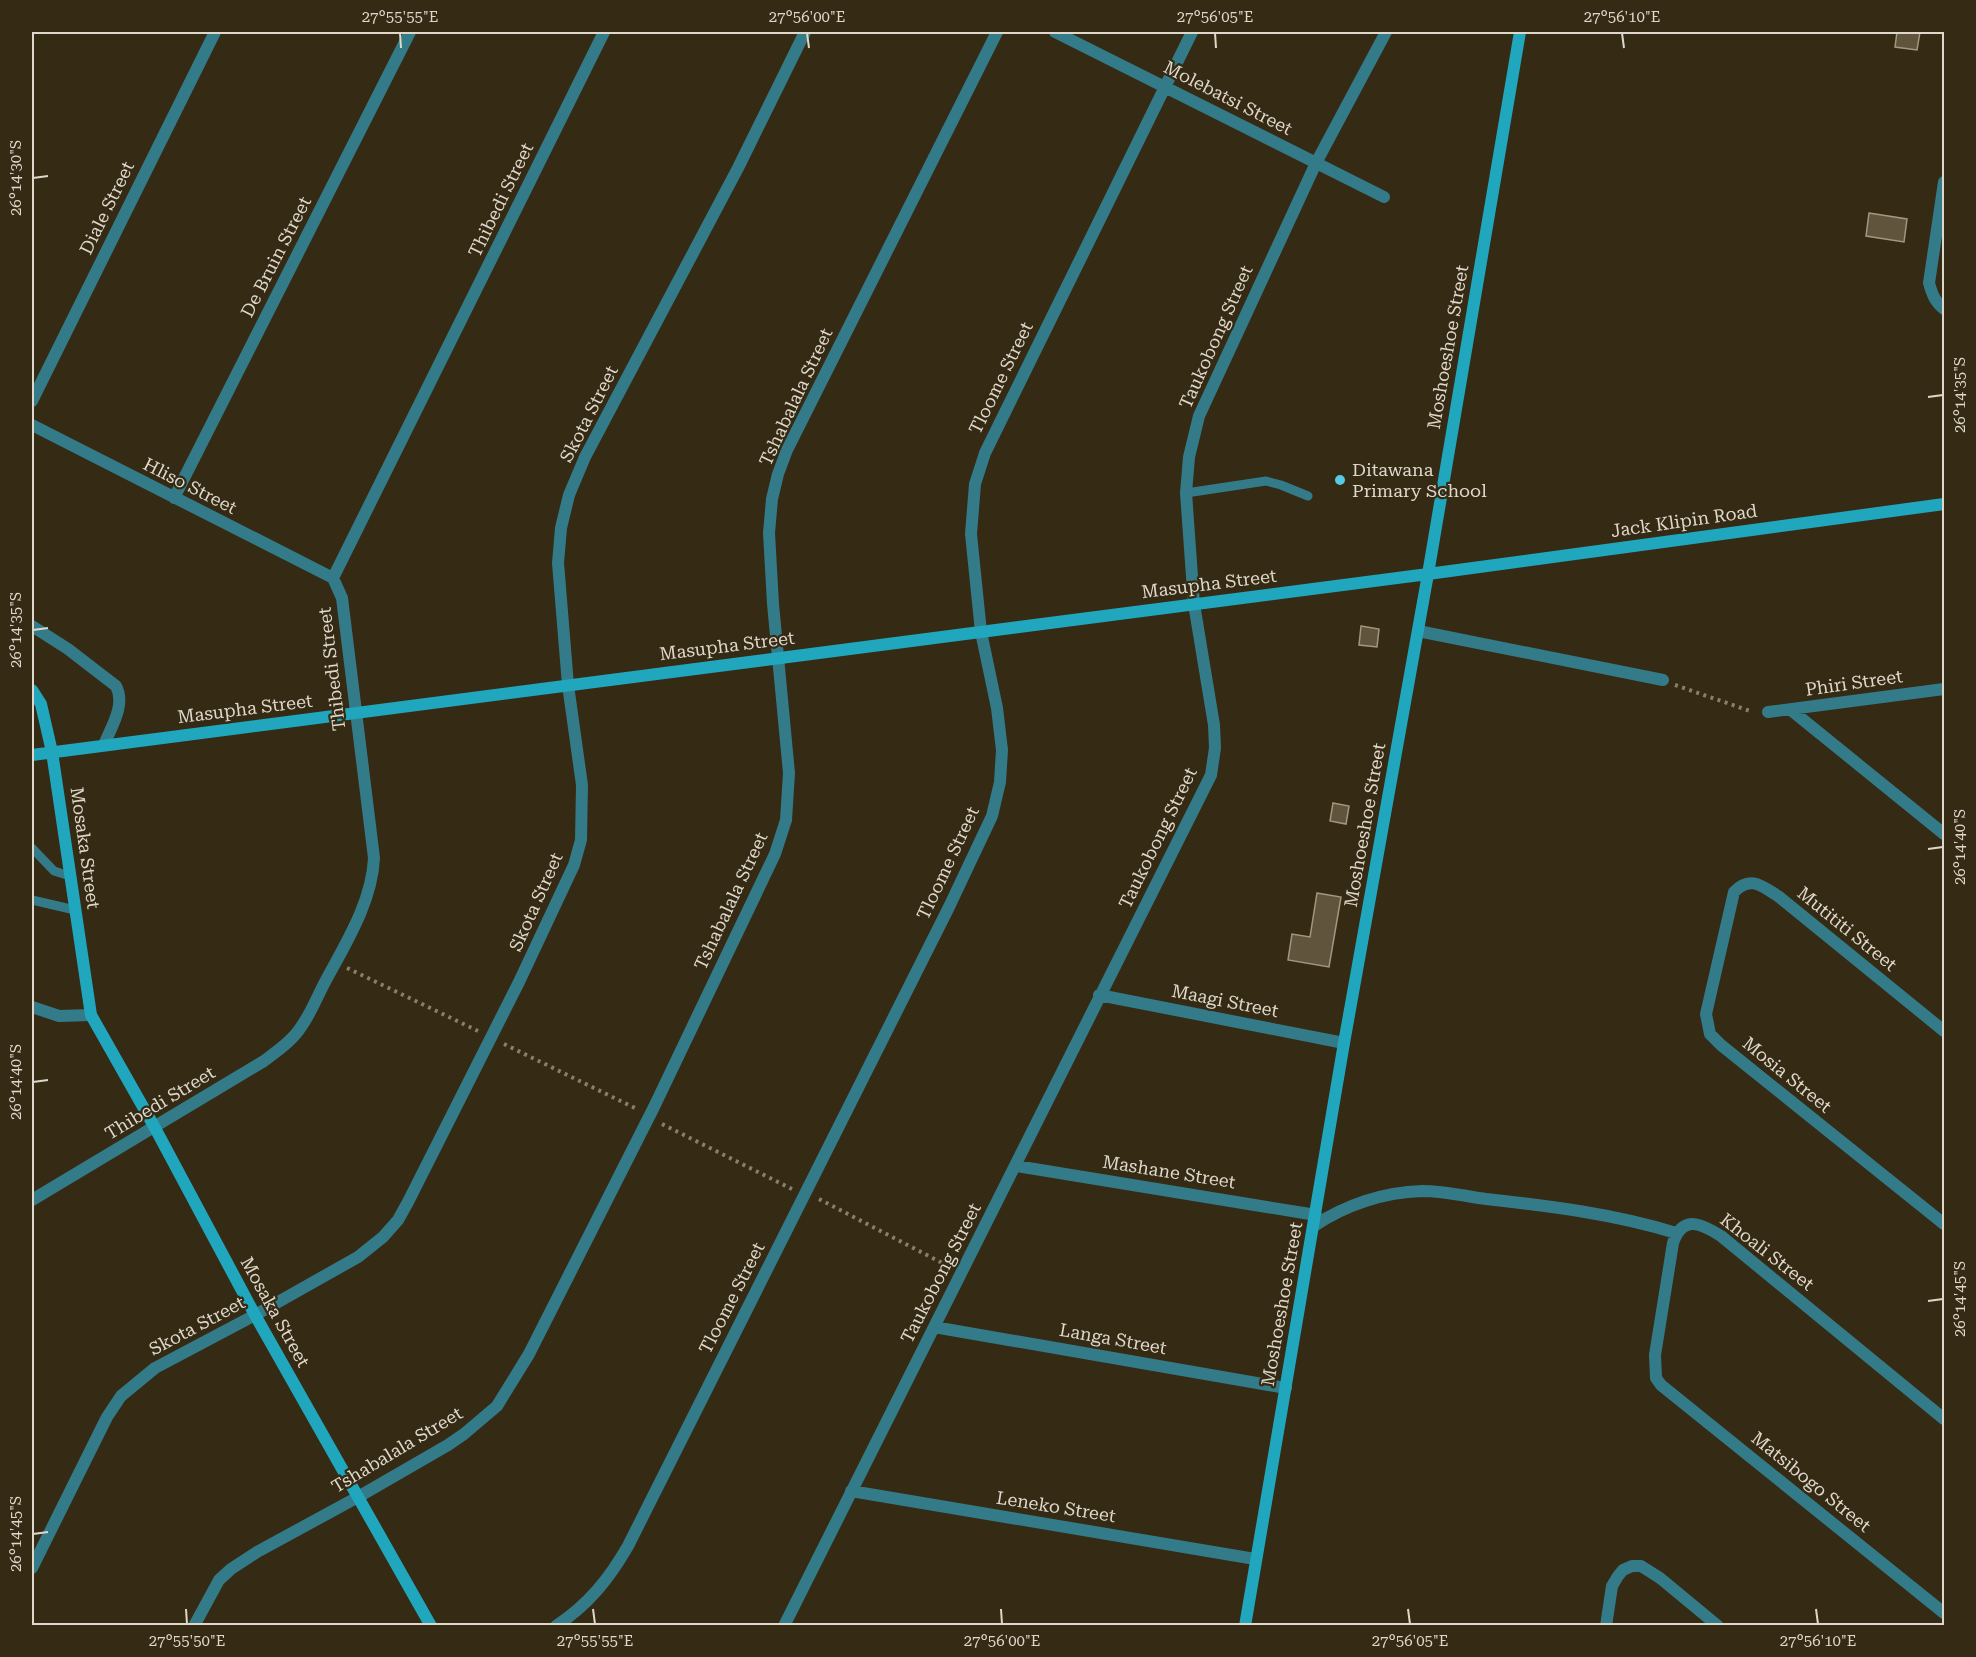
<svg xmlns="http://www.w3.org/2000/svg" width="1976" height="1657" font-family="'Roboto Serif',serif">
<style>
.building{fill:#60543d;stroke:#a5977f;stroke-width:1.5}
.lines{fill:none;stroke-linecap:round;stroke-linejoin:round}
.path{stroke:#887f6d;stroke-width:4;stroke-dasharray:3 4.5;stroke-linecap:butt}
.lane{stroke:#337b88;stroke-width:9}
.street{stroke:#337b88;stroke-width:12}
.secondary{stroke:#20a7bd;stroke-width:12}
.ticks{fill:none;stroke:#ded7ca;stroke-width:2}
.poi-dot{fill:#57c9e2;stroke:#352a14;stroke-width:2}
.labels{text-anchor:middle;stroke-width:4.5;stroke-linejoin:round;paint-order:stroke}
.street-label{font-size:18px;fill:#ded7ca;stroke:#352a14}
.poi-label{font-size:18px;fill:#ded7ca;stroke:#352a14;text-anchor:start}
.neatline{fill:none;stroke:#ded7ca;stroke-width:2}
.ticks-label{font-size:15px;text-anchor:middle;fill:#ded7ca}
</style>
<rect width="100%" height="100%" fill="#352a14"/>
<path class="building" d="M1897,32H1920L1917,50L1895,47Z
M1869,213L1907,219L1904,242L1866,236Z
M1361,626L1379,629L1377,647L1359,645Z
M1333,803L1349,806L1346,824L1330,821Z
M1317,893L1341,897L1329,967L1288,960L1292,934L1310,937Z"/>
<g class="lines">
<path class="path" d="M1675,685L1753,712
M347,968L478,1031
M504,1044L637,1109
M662,1124L792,1189
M819,1199L948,1266"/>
<path class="lane" d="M1186,493L1266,481L1281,485L1308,496
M32,848L54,871L70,876
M32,900L75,910"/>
<path class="street" d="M1055,32L1384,197
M1944,182L1929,283C1932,294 1935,302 1944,309
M32,401L215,32
M32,425L333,578
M174,498L410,32
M32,626L68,649L116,686C126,705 111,727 104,745
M1418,631L1663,680
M1791,710L1944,834
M1768,712L1944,689
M1099,995L1344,1043
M32,1007L59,1016L91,1015
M1944,1031L1778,896C1762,886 1750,875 1734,892L1706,1014L1710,1034L1721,1045L1944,1224
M1016,1166L1316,1215
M32,1200L264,1061C277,1051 292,1041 301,1027C311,1013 317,997 325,982C346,943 372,902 374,858L342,598L333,578L604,32
M1314,1226C1345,1205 1384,1192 1422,1191C1443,1191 1465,1196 1486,1199C1550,1206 1615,1214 1676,1233
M934,1327L1286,1388
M1944,1419L1721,1236C1702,1224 1683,1214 1673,1243L1655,1355L1656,1378L1661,1385L1944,1613
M851,1491L1255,1559
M32,1568L107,1417L121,1396L155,1368L255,1315L358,1257L383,1237L398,1220L408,1202L519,982L574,865L581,840L582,785L568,685L558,563L561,528L569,495L585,457L738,168L805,32
M194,1626L219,1580L231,1569L257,1552L358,1497L448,1445L464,1434L497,1406L529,1354L654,1107L775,854L786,820L789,773L773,604L769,533L772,499L778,474L787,450L997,32
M556,1626C588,1605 609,1579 628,1546L949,907L992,816L1000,782L1002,750L997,708L981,632L971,534L975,484L985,453L1192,32
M784,1626L1211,775L1215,748L1214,725L1194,604L1186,493L1189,457L1199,416L1316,163L1386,32
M1606,1626L1612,1586L1618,1576L1623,1570L1632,1566H1641L1660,1578L1718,1626"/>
<path class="secondary" d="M32,690L41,704L52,752L91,1015L155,1128L255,1315L431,1626
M32,755L1428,574L1944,504
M1245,1626L1344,1043L1428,574L1520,32"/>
</g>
<path class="ticks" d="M400,33L401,48M807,33L809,48M1215,33L1216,48M1622,33L1624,48M33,178L48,176M1928,397L1943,395M33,630L48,628M1928,849L1943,847M33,1082L48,1080M1928,1301L1943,1299M33,1534L48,1532M186,1609L187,1624M593,1609L595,1624M1001,1609L1002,1624M1408,1609L1410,1624M1816,1609L1818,1624"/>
<circle class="poi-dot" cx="1340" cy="480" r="6"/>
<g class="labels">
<g class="street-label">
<text transform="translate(1228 98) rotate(27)" y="6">Molebatsi Street</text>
<text transform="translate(501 200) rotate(-64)" y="6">Thibedi Street</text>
<text transform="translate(107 208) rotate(-64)" y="6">Diale Street</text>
<text transform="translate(276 257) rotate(-63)" y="6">De Bruin Street</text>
<text transform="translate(1216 337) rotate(-66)" y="6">Taukobong Street</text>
<text transform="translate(1448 347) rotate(-80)" y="6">Moshoeshoe Street</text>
<text transform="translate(1001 378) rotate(-64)" y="6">Tloome Street</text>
<text transform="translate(796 397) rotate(-65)" y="6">Tshabalala Street</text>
<text transform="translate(589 414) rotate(-63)" y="6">Skota Street</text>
<text transform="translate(190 486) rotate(27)" y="6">Hliso Street</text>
<text transform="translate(1684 521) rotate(-8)" y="6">Jack Klipin Road</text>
<text transform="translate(1209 584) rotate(-7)" y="6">Masupha Street</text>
<text transform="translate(727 646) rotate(-7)" y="6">Masupha Street</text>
<text transform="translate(332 669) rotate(-97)" y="6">Thibedi Street</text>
<text transform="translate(1854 683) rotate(-8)" y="6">Phiri Street</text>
<text transform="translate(245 709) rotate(-7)" y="6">Masupha Street</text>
<text transform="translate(1365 825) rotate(-80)" y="6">Moshoeshoe Street</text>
<text transform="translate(1158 838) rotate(-64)" y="6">Taukobong Street</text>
<text transform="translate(85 848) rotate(82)" y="6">Mosaka Street</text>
<text transform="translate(948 863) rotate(-65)" y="6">Tloome Street</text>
<text transform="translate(731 901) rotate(-65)" y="6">Tshabalala Street</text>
<text transform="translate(536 902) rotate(-66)" y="6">Skota Street</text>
<text transform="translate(1847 929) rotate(39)" y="6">Mutititi Street</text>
<text transform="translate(1225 1001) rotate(11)" y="6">Maagi Street</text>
<text transform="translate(1787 1075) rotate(39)" y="6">Mosia Street</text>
<text transform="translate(160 1103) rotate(-31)" y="6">Thibedi Street</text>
<text transform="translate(1169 1172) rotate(9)" y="6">Mashane Street</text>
<text transform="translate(1767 1252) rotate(38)" y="6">Khoali Street</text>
<text transform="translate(941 1273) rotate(-63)" y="6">Taukobong Street</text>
<text transform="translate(732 1298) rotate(-63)" y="6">Tloome Street</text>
<text transform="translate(1282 1304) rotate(-80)" y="6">Moshoeshoe Street</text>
<text transform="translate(275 1312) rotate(61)" y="6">Mosaka Street</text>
<text transform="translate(197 1326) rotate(-28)" y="6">Skota Street</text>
<text transform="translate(1113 1339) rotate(10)" y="6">Langa Street</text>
<text transform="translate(397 1450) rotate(-31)" y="6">Tshabalala Street</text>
<text transform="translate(1811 1482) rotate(39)" y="6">Matsibogo Street</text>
<text transform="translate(1056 1507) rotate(9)" y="6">Leneko Street</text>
</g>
<g class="poi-label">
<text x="1352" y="476">Ditawana<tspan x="1352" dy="21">Primary School</tspan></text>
</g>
</g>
<rect width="1976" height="1657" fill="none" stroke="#352a14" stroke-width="66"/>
<rect x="33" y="33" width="1910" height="1591" class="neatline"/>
<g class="ticks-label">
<text x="400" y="22">27°55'55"E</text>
<text x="807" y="22">27°56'00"E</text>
<text x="1215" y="22">27°56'05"E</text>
<text x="1622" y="22">27°56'10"E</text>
<text transform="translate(16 178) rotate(-90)" y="5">26°14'30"S</text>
<text transform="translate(1960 395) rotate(-90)" y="5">26°14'35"S</text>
<text transform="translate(16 630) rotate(-90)" y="5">26°14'35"S</text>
<text transform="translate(1960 847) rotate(-90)" y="5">26°14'40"S</text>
<text transform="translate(16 1082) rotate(-90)" y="5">26°14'40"S</text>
<text transform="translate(1960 1299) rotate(-90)" y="5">26°14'45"S</text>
<text transform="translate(16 1534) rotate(-90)" y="5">26°14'45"S</text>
<text x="187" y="1646">27°55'50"E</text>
<text x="595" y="1646">27°55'55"E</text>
<text x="1002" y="1646">27°56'00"E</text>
<text x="1410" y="1646">27°56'05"E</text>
<text x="1818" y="1646">27°56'10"E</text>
</g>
</svg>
